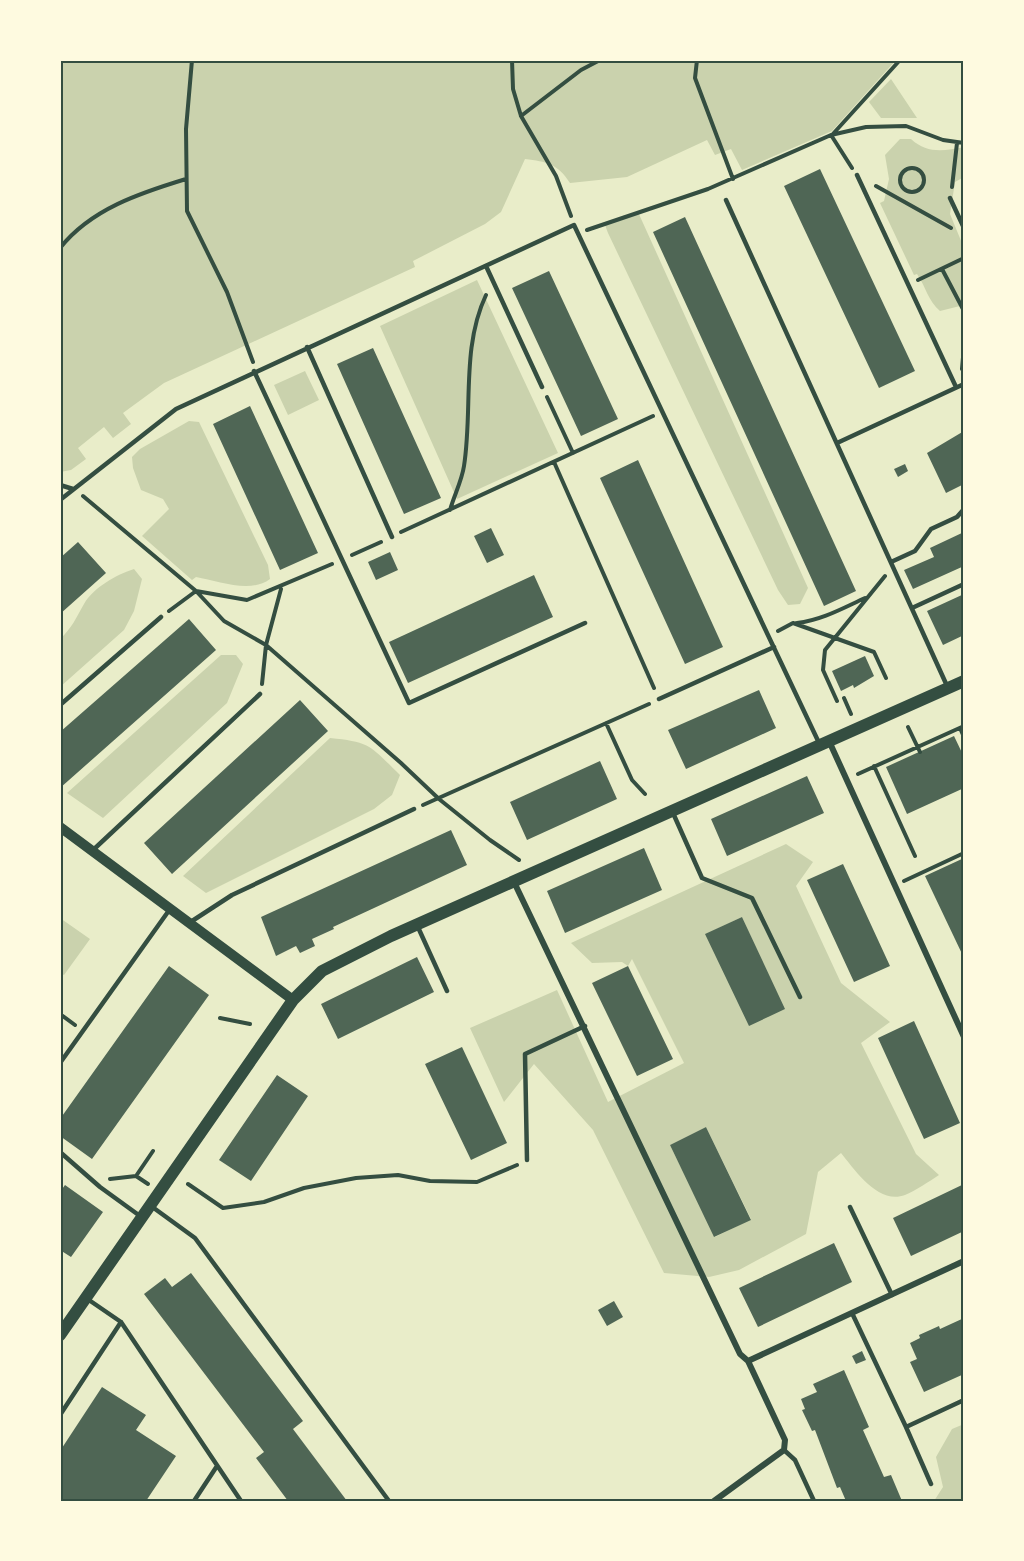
<svg xmlns="http://www.w3.org/2000/svg" width="1024" height="1561" font-family="'Golos Text',sans-serif">
<style>
.green{fill:#cad2ad;fill-rule:evenodd}
.building{fill:#4f6655}
.lines{fill:none;stroke-linecap:round;stroke-linejoin:round}
.path{stroke:#344e41;stroke-width:4}
.service{stroke:#344e41;stroke-width:4.5}
.minor{stroke:#344e41;stroke-width:6}
.tertiary{stroke:#344e41;stroke-width:10}
.secondary{stroke:#344e41;stroke-width:12}
.neatline{fill:none;stroke:#344e41;stroke-width:2}
</style>
<rect width="100%" height="100%" fill="#e9edc9"/>
<path class="green" d="M60,60H896L832,131L742,170L731,149L715,155L707,140L627,177L570,183C557,163 547,162 525,159L501,212L485,224L413,261L415,267L164,383L123,413L131,424L113,438L104,427L78,448L86,459L71,470L60,472Z
M891,79L917,118H881L869,102Z
M900,139H911C927,154 944,151 964,147V177L955,182L950,214L964,248V305L940,311C928,301 926,287 917,274L914,275L880,203L884,201L889,179L885,155Z
M638,212L808,588L800,604L788,605L778,590L608,233L605,225Z
M477,280L558,453L457,499L380,326Z
M305,371L319,400L288,415L274,385Z
M189,421L199,422L268,565L270,579C250,594 219,581 196,577L192,580L142,536L169,509L163,499L141,490L133,468L132,457L140,449Z
M134,569L142,579L134,611L124,630L60,687V639C72,628 76,618 84,604C94,587 116,575 134,569Z
M221,655H236L243,664L227,703L103,818L67,793Z
M330,738C372,742 371,747 400,775L392,795L374,809L206,893L183,876Z
M786,844L813,862L796,886L841,983L890,1022L861,1043L916,1154L939,1175C928,1182 917,1190 905,1195C878,1205 855,1170 841,1153L818,1172L806,1234L739,1270L709,1277L664,1273L593,1130L534,1064L504,1102L470,1028L557,990L608,1102L684,1063L632,959L628,966L622,962L592,963L571,943ZM742,917L784,1009L706,934ZM706,1127L751,1219L715,1237L670,1145Z
M60,918L90,939L64,975L60,973Z
M964,1424V1501H934L943,1487L936,1457L952,1429Z"/>
<path class="building" d="M820,169L915,371L879,388L784,186Z
M685,217L856,591L824,606L653,232Z
M549,271L618,419L581,436L512,288Z
M373,348L441,498L404,514L337,364Z
M250,406L318,553L280,570L213,424Z
M964,431V484L946,493L927,453Z
M638,460L723,647L685,664L600,478Z
M905,464L908,471L898,477L894,469Z
M491,528L504,555L487,563L474,536Z
M964,532V566L913,589L904,570L934,557L930,548Z
M78,542L106,573L60,614V558Z
M390,552L398,570L376,580L368,562Z
M534,575L553,617L408,683L389,642Z
M964,594V635L943,645L927,611Z
M189,619L216,650L60,788V732Z
M865,656L874,676L854,688L853,685L841,691L832,671Z
M759,690L776,728L686,769L668,730Z
M300,700L328,731L172,874L144,843Z
M954,736L964,757V788L907,814L886,767Z
M600,761L617,799L527,840L510,802Z
M807,776L824,813L727,856L711,819Z
M451,830L467,865L333,927L334,929L312,939L315,946L300,953L296,946L276,956L261,917Z
M644,848L662,890L565,933L547,891Z
M964,858V958L925,876Z
M843,864L890,966L854,982L807,880Z
M742,917L785,1009L749,1026L705,934Z
M417,957L434,992L338,1039L321,1004Z
M169,966L209,995L92,1159L60,1136V1119Z
M628,966L673,1059L637,1076L592,983Z
M914,1021L960,1123L924,1139L878,1038Z
M462,1047L507,1143L471,1160L425,1064Z
M277,1075L308,1096L251,1181L219,1160Z
M706,1127L751,1220L714,1237L670,1145Z
M964,1184V1231L911,1256L893,1218Z
M65,1185L103,1212L71,1257L60,1250V1192Z
M834,1243L852,1282L758,1327L739,1288Z
M191,1273L303,1421L293,1429L347,1501H288L256,1458L264,1452L144,1294L165,1278L172,1287Z
M614,1301L623,1317L607,1326L598,1310Z
M964,1318V1374L924,1392L910,1362L917,1359L910,1343L920,1338L919,1335L939,1326L940,1329Z
M862,1351L866,1360L856,1364L852,1356Z
M844,1370L869,1427L863,1430L884,1477L891,1475L902,1501H846L840,1487L837,1488L815,1430L812,1431L802,1410L805,1409L801,1399L817,1392L813,1384Z
M102,1387L146,1415L136,1430L176,1456L146,1501H60V1451Z"/>
<g class="lines">
<path class="path" d="M192,60L186,129L187,211L227,292L253,362
M512,60L513,89L521,116L556,176L571,216
M697,60L695,78L733,179
M521,116L581,70L600,60
M831,135L852,168
M832,135L900,60
M900 180a12 12 0 1 1 24 0a12 12 0 1 1-24 0Z
M876,186L951,228
M952,187L957,143
M587,230L708,189L831,135L866,127L906,126L943,140L964,143
M60,248C91,209 140,193 186,179
M942,269L964,311
M918,280L964,258
M962,369L964,346
M547,397L573,453
M554,462L654,688
M83,496L196,591L224,621L266,645L401,763L439,799L490,840L519,860
M450,510C454,496 462,480 464,466C473,409 461,348 486,295
M401,532L653,416
M352,555L381,542
M169,611L196,591L247,600L332,564
M797,623C822,620 843,608 865,598
M778,631L793,623L874,652L886,678
M262,684L266,645L281,589
M844,698L851,714
M837,701L823,670L825,650L885,576
M606,723L632,780L645,794
M908,727L920,752
M960,728L964,737
M874,766L915,856
M858,774L964,726
M423,805L649,704
M904,881L964,853
M60,1014L75,1025
M220,1018L250,1024
M110,1179L136,1176
M148,1184L136,1176L153,1151
M188,1184L223,1208L264,1202L304,1188L356,1178L398,1175L430,1181L477,1182L517,1165"/>
<path class="service" d="M857,175L956,387
M950,198L964,228
M726,200L948,688
M486,266L542,387
M307,347L392,537
M254,371L409,703L585,623
M837,443L964,384
M60,485L73,489
M60,500L176,409L574,225L820,745
M891,562L915,551L931,529L957,517L964,509
M912,608L964,584
M659,699L774,647
M60,705L161,617
M673,813L702,878L752,898L800,997
M92,851L260,694
M189,923L232,895L414,809
M417,925L447,991
M60,1063L170,909
M60,1152L100,1187L140,1216
M527,1160L525,1054L585,1026
M151,1206L195,1238L389,1501
M850,1207L892,1295
M86,1298L121,1322L241,1501
M852,1313L906,1427L964,1400
M60,1415L121,1322
M906,1427L931,1484
M784,1450L795,1460L814,1501
M194,1501L217,1466"/>
<path class="minor" d="M829,741L964,1037
M514,882L740,1354L748,1361
M714,1501L784,1450L785,1440L748,1361L964,1261"/>
<path class="tertiary" d="M60,827L293,1000"/>
<path class="secondary" d="M60,1335L293,1000L322,971L391,936L964,681"/>
</g>
<rect width="1024" height="1561" fill="none" stroke="#fefae0" stroke-width="123"/>
<rect x="62" y="62" width="900" height="1438" class="neatline"/>
</svg>
